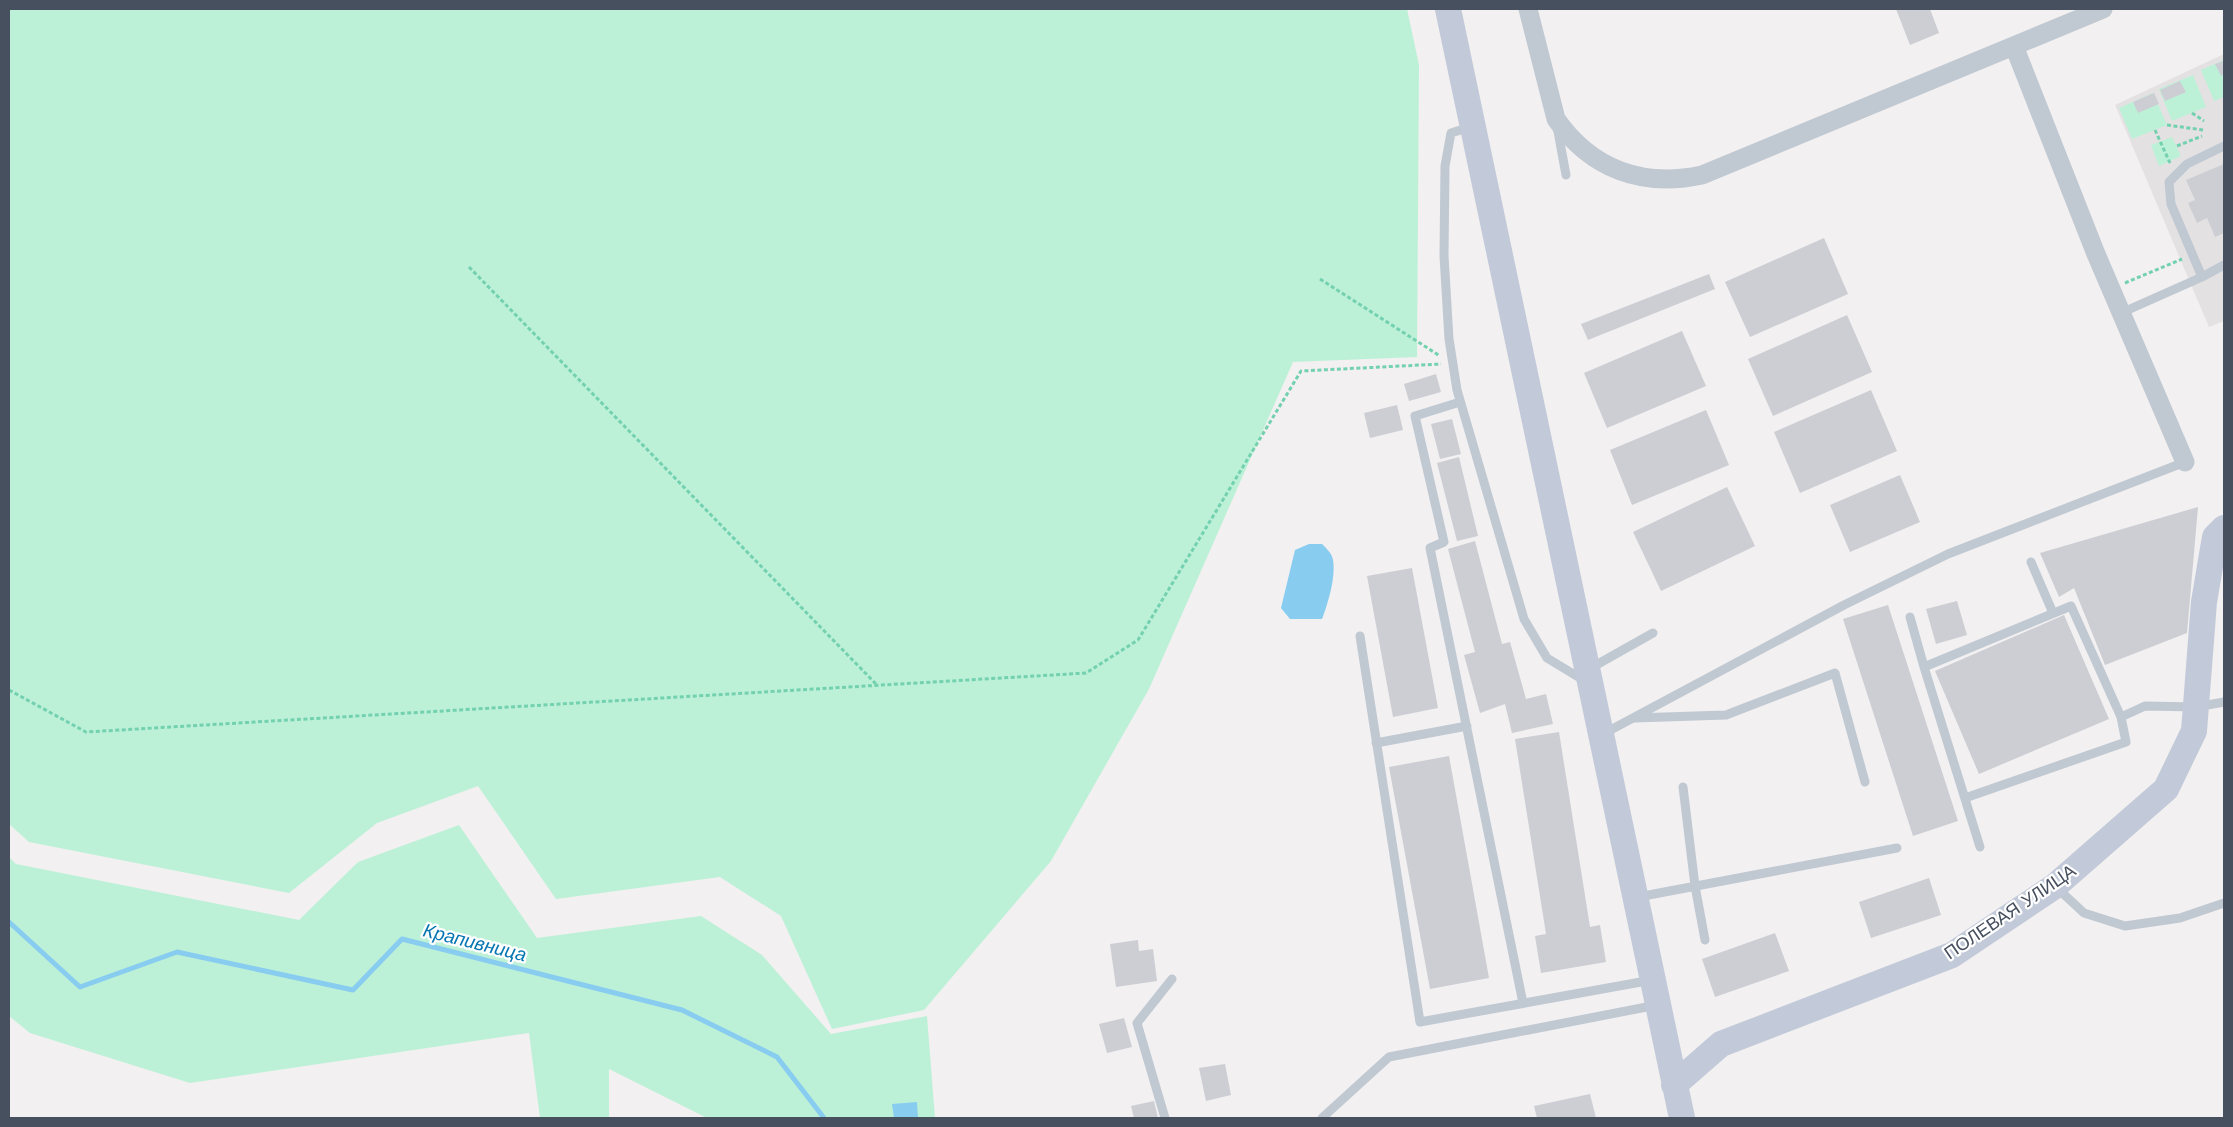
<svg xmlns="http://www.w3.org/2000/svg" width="2233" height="1127" font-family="'Work Sans',sans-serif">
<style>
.education{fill:#e3e1e2}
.green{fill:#bcf1d8}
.water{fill:#88ccf0}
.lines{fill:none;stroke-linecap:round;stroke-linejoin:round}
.stream{stroke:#88ccf0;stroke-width:5}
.building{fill:#ccced4}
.path{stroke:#73d1b0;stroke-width:3;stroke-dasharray:4 2.5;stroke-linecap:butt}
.lane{stroke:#c0c8d2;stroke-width:9}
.street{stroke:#c0c8d2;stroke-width:19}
.secondary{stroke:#c2cad9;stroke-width:26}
.labels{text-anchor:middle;stroke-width:4.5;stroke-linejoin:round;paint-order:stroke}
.street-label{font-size:18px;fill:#47505e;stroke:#fff}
.water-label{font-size:19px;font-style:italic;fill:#0576b2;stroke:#fff}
</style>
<rect width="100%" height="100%" fill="#f2f0f0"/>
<path class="education" d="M2224,54V321L2209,327L2115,105Z"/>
<path class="green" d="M9,9H1407L1419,65L1417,357L1293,362L1149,689L1051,861L924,1010L832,1029L781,916L720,877L556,899L478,786L377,823L289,893L29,842L9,824Z
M2224,60V97L2214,101L2201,70Z
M2193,75L2206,107L2172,121L2159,89Z
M2153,93L2167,125L2132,139L2119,108Z
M2172,137L2181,156L2159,166L2151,145Z
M459,825L537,938L701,916L762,955L831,1034L927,1016L935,1118H707L609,1069V1118H540L529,1033L190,1083L30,1033L9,1016V857L16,864L299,920L358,862Z"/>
<path class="water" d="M1309,544H1322C1326,548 1332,553 1333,560C1336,577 1328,603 1322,619H1290L1281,608L1295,550Z
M917,1102L918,1118H894L892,1104Z"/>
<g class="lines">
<path class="stream" d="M9,922L80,987L177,952L353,990L402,939L682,1010L777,1057L824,1118"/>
</g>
<path class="building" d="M1896,9H1930L1939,33L1910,45Z
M2224,61V74L2221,76L2215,64Z
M2180,81L2186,92L2165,101L2160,90Z
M2154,93L2159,104L2138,113L2133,102Z
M2224,164V233L2215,237L2207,218L2197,223L2188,203L2195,200L2186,180Z
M1824,238L1848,294L1750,337L1725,282Z
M1709,274L1715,289L1588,340L1581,324Z
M1847,315L1872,372L1773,416L1748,359Z
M1682,331L1706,386L1607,428L1584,373Z
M1436,374L1441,392L1409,401L1404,384Z
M1871,390L1897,451L1800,493L1774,432Z
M1397,405L1403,430L1370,438L1364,413Z
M1706,410L1729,465L1632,505L1610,450Z
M1452,419L1461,454L1440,459L1431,424Z
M1459,457L1478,536L1457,541L1437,463Z
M1900,475L1920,522L1850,552L1830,505Z
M1727,487L1755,546L1661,591L1633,532Z
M2198,507L2187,633L2105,665L2074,588L2059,597L2040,553Z
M1475,541L1502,644L1510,642L1526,699L1546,694L1553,724L1512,733L1505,704L1480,713L1464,655L1475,652L1448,549Z
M1412,568L1438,708L1393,717L1367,576Z
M1957,601L1967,635L1936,644L1926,609Z
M1888,605L1958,821L1913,836L1843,619Z
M2064,615L2109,719L1979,774L1935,671Z
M1559,732L1590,927L1600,925L1606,962L1541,973L1535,936L1546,934L1515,739Z
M1449,756L1489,978L1430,989L1389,767Z
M1929,878L1941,915L1871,938L1859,902Z
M1775,933L1789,971L1715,997L1702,959Z
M1138,940L1139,951L1153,949L1157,981L1116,987L1110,944Z
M1124,1018L1132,1047L1107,1053L1099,1024Z
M1225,1064L1231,1095L1206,1101L1199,1068Z
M1590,1094L1596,1118H1537L1534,1106Z
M1154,1101L1158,1118H1134L1131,1106Z"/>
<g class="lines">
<path class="path" d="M2192,113L2204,121
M2167,125L2203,130
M2155,130L2170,163
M2177,146L2202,136
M469,267L877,685
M1320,279L1440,356
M2125,283L2182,259
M9,690L86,732L1086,673L1138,640L1301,371L1441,364"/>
<path class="lane" d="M1557,126L1566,175
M1470,127L1451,133L1445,166L1444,256L1449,339L1457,390L1524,619L1547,658L1585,681
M2202,277L2224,265
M2121,313L2202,277L2171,204L2169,182L2187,164L2224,146
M1460,402L1415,416L1444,542L1430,548L1523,1003
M2031,562L2053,613
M1910,617L1924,667L2071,606L2121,717L2145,706L2196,707L2224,702
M1360,636L1420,1022L1652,980
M1924,667L1980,847
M1589,669L1653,633
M1634,718L1726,715L1835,673L1865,782
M1603,734L1844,605L1948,554L2185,462
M1376,743L1467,726
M1683,787L1695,886L1705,940
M1965,798L2126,742L2121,717
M2057,888L2084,913L2125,926L2180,918L2224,903
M1638,897L1897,848
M1165,1118L1137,1023L1172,979
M1322,1118L1389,1057L1657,1005"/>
<path class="street" d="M1528,9L1556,119C1591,169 1642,188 1702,175L2103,9
M2014,46L2096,254L2185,462"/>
<path class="secondary" d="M1448,9L1682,1118
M1674,1085L1721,1044L1952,955L2055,886L2166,789L2194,731L2204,602L2215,537L2224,528"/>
</g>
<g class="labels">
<g class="street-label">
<text transform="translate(2010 912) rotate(-34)" y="6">ПОЛЕВАЯ УЛИЦА</text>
</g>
<g class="water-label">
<text transform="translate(475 942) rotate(14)" y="7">Крапивница</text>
</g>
</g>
<rect width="2233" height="1127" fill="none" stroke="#47505e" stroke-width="20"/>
</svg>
